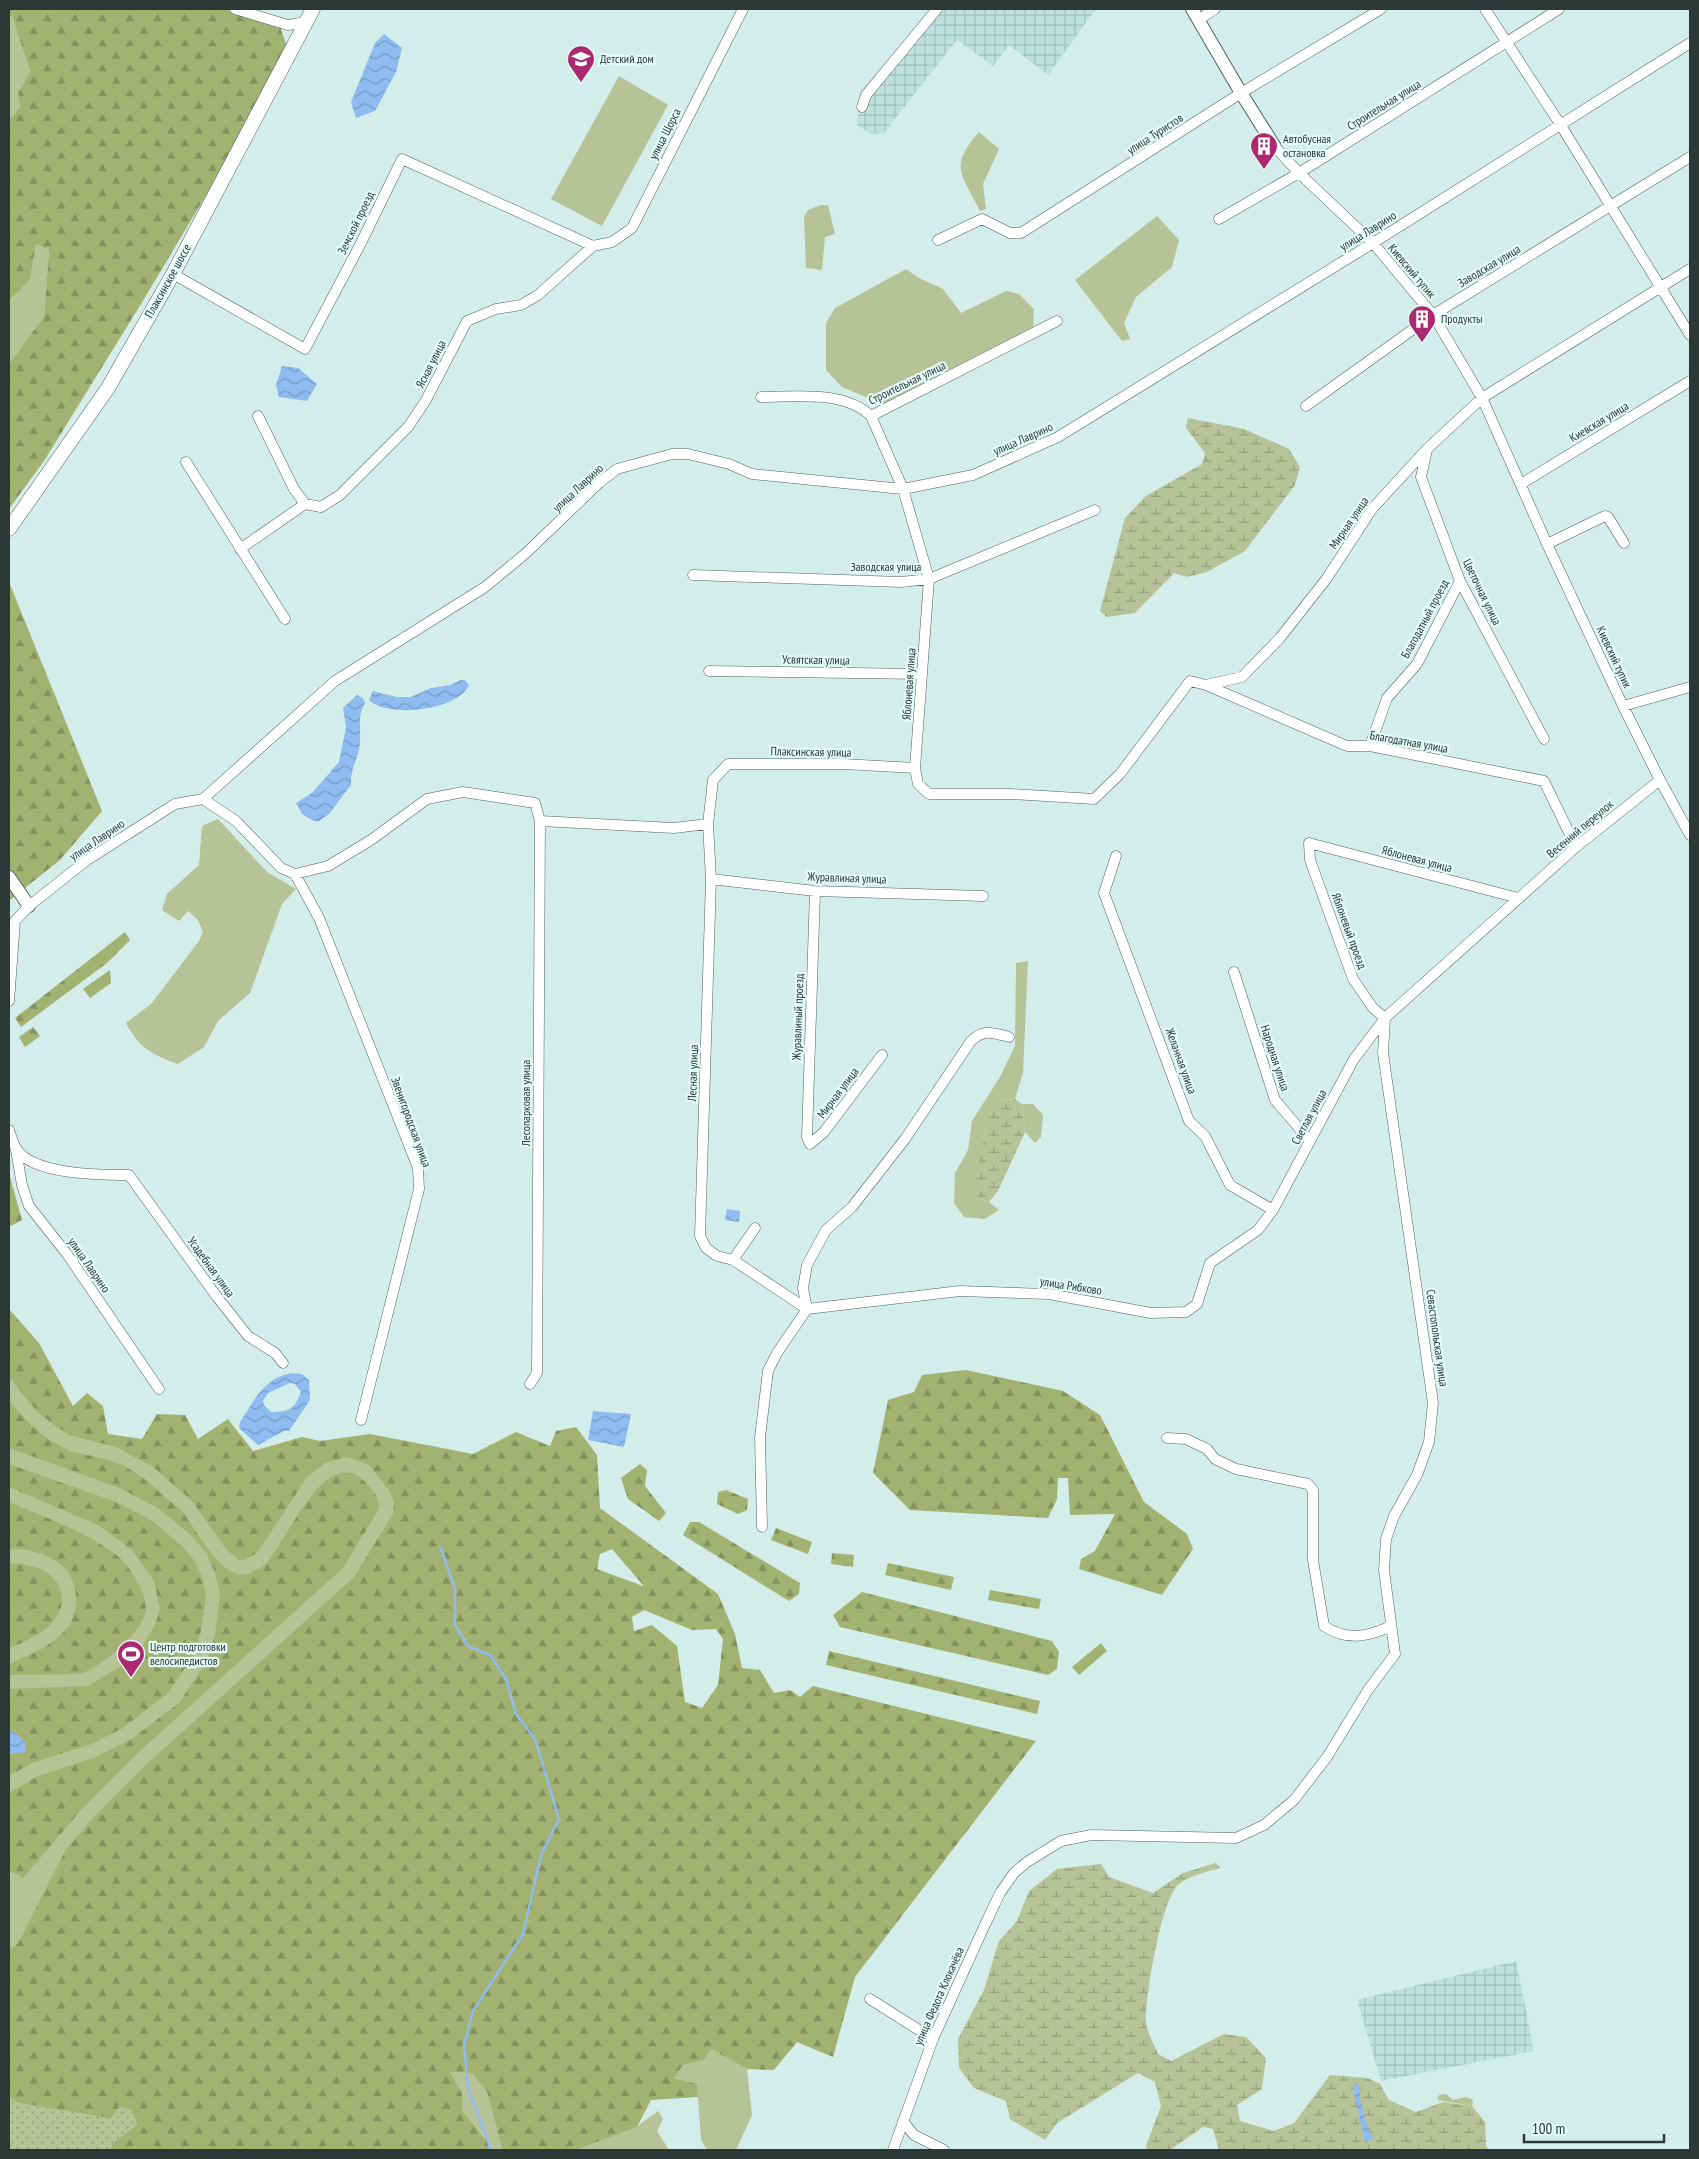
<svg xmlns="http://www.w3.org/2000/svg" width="1699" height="2159" font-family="'PT Sans Narrow',sans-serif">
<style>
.industrial{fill:url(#industrial-grid)}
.grass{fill:#b7c297}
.forest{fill:url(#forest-firs);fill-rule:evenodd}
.wetland{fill:url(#wetland-marsh)}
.garden{fill:url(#garden-dots)}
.water{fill:url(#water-waves);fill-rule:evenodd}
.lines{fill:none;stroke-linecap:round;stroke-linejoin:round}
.stream{stroke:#8ebcf1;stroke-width:2.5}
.minor-casing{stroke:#4c6360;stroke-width:11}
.tertiary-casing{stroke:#4c6360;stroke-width:14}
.secondary-casing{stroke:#4c6360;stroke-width:15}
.minor{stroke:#fff;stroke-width:10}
.tertiary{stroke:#fff;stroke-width:12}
.secondary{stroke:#fff;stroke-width:14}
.labels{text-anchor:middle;stroke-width:4.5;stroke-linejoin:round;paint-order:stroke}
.poi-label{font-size:12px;fill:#2d3836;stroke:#e1fbf7;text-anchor:start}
.street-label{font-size:12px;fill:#2d3836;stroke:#e1fbf7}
</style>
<defs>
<pattern id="industrial-grid" width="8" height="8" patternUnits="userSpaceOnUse" patternTransform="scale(1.25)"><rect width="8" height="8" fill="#bee1db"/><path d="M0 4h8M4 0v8" fill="none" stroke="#a4c2bd"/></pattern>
<pattern id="forest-firs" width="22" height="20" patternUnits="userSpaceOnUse" patternTransform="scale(1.25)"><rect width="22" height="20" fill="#a4b271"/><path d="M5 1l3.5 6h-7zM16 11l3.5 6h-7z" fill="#86925e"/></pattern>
<pattern id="wetland-marsh" width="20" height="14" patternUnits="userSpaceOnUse" patternTransform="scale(1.25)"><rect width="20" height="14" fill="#b7c297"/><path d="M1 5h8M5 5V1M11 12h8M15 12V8" fill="none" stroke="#959f7c"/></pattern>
<pattern id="garden-dots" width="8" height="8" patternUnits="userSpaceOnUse" patternTransform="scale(1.25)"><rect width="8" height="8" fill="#b7c297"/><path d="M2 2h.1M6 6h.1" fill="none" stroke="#959f7c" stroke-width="1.8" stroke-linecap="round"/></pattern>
<pattern id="water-waves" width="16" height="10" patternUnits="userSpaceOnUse" patternTransform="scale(1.25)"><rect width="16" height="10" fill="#8ebcf1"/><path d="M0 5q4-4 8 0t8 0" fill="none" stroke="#749ac4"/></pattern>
</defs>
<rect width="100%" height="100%" fill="#d3eeea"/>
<path class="industrial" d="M931,9H1096L1048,75L1009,45L993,66L957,40L883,134H871L857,125L860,92L921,22Z
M1516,1961L1534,2051L1381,2081L1357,2000Z"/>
<path class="grass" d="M12,15L30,71L18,93L20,107L9,120V16Z
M619,76L668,105L602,226L551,199Z
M979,132L999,149L983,184L986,209L980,211C962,174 948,167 979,132Z
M821,205H828L835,234L825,237L822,270L806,268L804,217L808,210Z
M1157,216L1179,240L1172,267L1136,297L1124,323L1130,339L1122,341L1075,280Z
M36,244L49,250L44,318L9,364V301L30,280Z
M906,269L919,278L943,289L961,313L1006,291L1019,294L1034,309L1033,327L882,404L842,387L826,370V323L835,308Z
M218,819L267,872L296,889L282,904L250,993L218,1021L204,1047L178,1064C151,1054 140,1049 126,1023L151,1004L199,941L203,932L198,920L188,911L179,921L162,910L167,894L199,865L202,826Z
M1028,961L1023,1073L1015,1099L1000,1101L978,1198L989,1202L999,1210L985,1219L964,1217L954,1203L955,1173L968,1150L972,1121L1000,1077L1015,1046L1016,963Z
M1022,1104H1033L1043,1115L1041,1137L1035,1143L1025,1132Z
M9,1349L59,1416L143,1449L263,1466L368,1448L425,1525L9,1966Z
M711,2049L747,2069L752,2115L736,2150H707L701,2140L697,2084L674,2078L683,2065L704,2060Z
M450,2072L472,2073L487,2092L502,2150H492V2146L462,2110V2093Z
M1446,2094L1453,2100L1466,2097L1473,2100L1472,2106L1437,2100L1439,2095Z
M658,2111L663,2119L657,2131L669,2150H576L636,2127Z"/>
<path class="forest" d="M9,9H235L280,26L286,44L278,75L141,304L44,461L9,509V364L44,317L49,250L36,244L30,280L9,301V120L20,107L18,93L30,71L12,16H9Z
M9,582L102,811L60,860L10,900L9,899Z
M125,932L130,940L107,963L21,1027L15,1018Z
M110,970L111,983L90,998L83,989Z
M33,1027L40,1036L25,1047L19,1037Z
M9,1173L22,1220L9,1227Z
M9,1309L39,1343L73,1406L87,1393L103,1406L108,1434L142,1439L157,1414L185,1415L198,1439L228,1419L253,1451L302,1437L320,1441L370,1434L473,1454L516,1432L550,1446L556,1431L576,1427L597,1455L600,1508L718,1594L735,1634L742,1668L760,1670L774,1693L790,1690L800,1697L813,1686L1036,1741L855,1977L833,2057L797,2042L774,2070L747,2069L711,2049L704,2060L683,2065L674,2078L697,2084L698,2097L651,2100L637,2127L576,2150H502L487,2092L472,2073L450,2072L462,2093V2110L492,2147V2150H109L114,2142L137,2124L18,2103L9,2098V1950L18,1943L66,1849L94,1817L150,1761L354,1577L393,1514L394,1502L389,1490L369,1465L347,1457L325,1463L308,1476L257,1553L244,1560H239L226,1549L192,1501L153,1467L116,1447L69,1435L39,1414L9,1377ZM612,1549L643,1585V1586L597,1569L600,1554ZM644,1610L692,1630L716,1629L723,1639L718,1685L702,1708L685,1702L677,1646L652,1625L634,1631L632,1617Z
M966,1370L1063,1391L1100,1415L1144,1502L1187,1534L1193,1549L1162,1595L1079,1569L1081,1559L1095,1551L1115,1514L1070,1515L1068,1478H1058L1057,1499L1048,1518L910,1510L873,1473L888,1400L914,1392L922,1375Z
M9,1400C24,1419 40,1436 62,1447C75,1455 94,1455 109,1460C129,1466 148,1481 163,1495C169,1500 177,1506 183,1512C196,1529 221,1581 248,1574C253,1572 264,1566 267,1562C289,1538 328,1436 369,1486C375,1494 380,1499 379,1509L343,1568L140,1751L83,1808L23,1878L9,1871V1793L38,1776L94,1758L130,1740L179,1703L207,1661L215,1634L220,1594L215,1572L206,1553L192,1536L159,1509L122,1489L9,1448Z
M9,1464L116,1502L151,1520L182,1546L194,1560L202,1577L206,1595L201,1631L194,1655L168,1693L123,1728L89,1745L32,1763L9,1776V1754L25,1752L14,1732H9V1689L88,1686L122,1665L144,1643L155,1625L160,1609L154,1581L132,1550L98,1525L9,1487Z
M640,1464L647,1470L645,1486L666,1513L659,1521L628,1499L621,1478Z
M726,1490L748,1499L747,1510L738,1514L717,1504L718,1492Z
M9,1502C47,1518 88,1532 120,1558C131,1568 146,1593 146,1608C145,1631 104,1664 85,1672C73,1676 24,1674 9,1675V1664C30,1655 57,1644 70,1624C81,1607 77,1575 60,1564C47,1554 25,1547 9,1550Z
M690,1522H699L800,1583L799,1594L789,1601L683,1535Z
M776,1528L812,1542L808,1554L771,1540Z
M832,1553L854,1555L853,1567L831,1564Z
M12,1563C35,1565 59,1572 62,1597C62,1603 61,1611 57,1616C47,1632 25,1642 9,1648V1564Z
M888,1563L954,1577L951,1590L885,1575Z
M990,1590L1041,1599L1039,1609L988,1600Z
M862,1592L1052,1641L1059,1652L1057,1669L1048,1675L840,1627L833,1615Z
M1101,1643L1107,1651L1079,1675L1072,1667Z
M829,1651L1040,1701L1037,1714L826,1665Z"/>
<path class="wetland" d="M1188,418L1244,429L1289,449L1300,467L1295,485L1245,551L1207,572L1187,577L1174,573L1135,613L1107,617L1100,611L1125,518L1146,496L1202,464L1205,453L1186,428Z
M1015,1099L1022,1104L1025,1132L998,1191L989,1202L978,1198L974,1184L989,1114L1000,1101Z
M1216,1863L1220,1868C1206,1872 1188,1876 1178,1885C1161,1900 1145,1998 1146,2022C1147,2032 1154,2044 1158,2054L1171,2061L1224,2034L1246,2037L1266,2058L1262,2089L1237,2105L1240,2121L1274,2131L1294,2123L1330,2075L1367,2078L1380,2084L1389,2100L1416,2112L1443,2102L1472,2106L1485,2122L1486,2144L1488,2150H1219L1213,2129L1203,2127L1170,2150H1147L1146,2146L1161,2106L1155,2082L1138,2073L1057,2123L1045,2140L1010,2119L1006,2101L974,2088L959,2068L958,2039L984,1990L999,1941L1017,1921L1029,1891L1057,1869L1101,1864L1109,1877L1153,1893L1183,1873Z"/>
<path class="garden" d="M9,2098L18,2103L111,2118L120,2106L132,2111L137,2124L114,2142L109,2150H9Z"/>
<path class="water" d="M384,34L402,48L396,72L375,111L356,118L351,102L375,43Z
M282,366L298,368L317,384L307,401L279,397L276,385Z
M461,680H465L469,685C459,710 388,719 369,700L373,691L396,697H411L431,688L450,685Z
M357,695L363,698L365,704C357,714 361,730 360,742C359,759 350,767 351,785L329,814L319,821H314L302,814L296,803L312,793L339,762L346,727L343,708Z
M727,1209L740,1211L739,1222L725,1220Z
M292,1373L302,1374L309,1380L310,1400L289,1431H284L258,1445L239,1428L240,1422C255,1400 263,1378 292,1373ZM290,1383L295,1384L301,1392C295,1409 289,1412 271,1412L264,1405L263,1401L268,1393Z
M593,1411L631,1414L624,1447L588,1440Z
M9,1732H14L26,1742L25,1752L9,1754Z
M1356,2083L1360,2085C1357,2097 1367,2127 1373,2139L1365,2143L1353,2089Z"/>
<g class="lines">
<path class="stream" d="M440,1546L455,1589V1625L468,1646L490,1655L506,1679L516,1714L535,1739L559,1819L541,1855L523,1934L473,2011L464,2045L468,2088L491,2150"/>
<g class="minor-casing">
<path id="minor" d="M235,9L288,25L306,22
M1485,9L1560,124L1690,335
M1198,20L1215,9
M862,107L866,95L937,9
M1275,147L1299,173L1373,243L1433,315L1482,398L1547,544L1623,706L1660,780L1690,835
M1219,219L1299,173L1559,9
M938,240L982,219L1010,233H1021L1241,93L1381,9
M173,274L305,349L360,245L402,159L593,246
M761,397C797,397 844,390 871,416L1057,321
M1306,406L1433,315L1690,157
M258,416L294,489L305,504
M871,416L903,489L929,579L915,768L918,784L929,794H1010L1094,799L1120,774L1190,681L1206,685L1242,677L1280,638L1327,578L1372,509L1427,449L1482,398L1690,269
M1427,450L1421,477L1460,581L1544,739
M186,462L285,619
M1521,484L1690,381
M305,504L321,507L340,495L408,427L426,400L467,321L496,309L521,305L538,295L593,246L612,242L632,228L743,9
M1547,544L1605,516L1608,517L1624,543
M240,549L305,504
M693,575L901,582L929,579L1095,510
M709,671L922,674
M1206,685L1347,746H1370L1544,781L1576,847
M1623,706L1690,687
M1370,746L1387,698L1417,664L1460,581
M915,768L843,764H728L713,780L708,824L711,879L700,1236L706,1248L717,1256L733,1260L807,1309L960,1291L1049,1294L1151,1313L1186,1312L1197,1304L1210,1263L1258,1230L1273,1210L1354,1059L1385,1018L1576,847L1660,780
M203,799L335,681L485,587L525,554L599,483L617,469L672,454H688L729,464L752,474L903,489L973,475L1058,437L1373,243L1690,43
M203,799L236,821L281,868L295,874L328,866L371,840L427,799L463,792L535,803L540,821L674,828L708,824
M1116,856L1104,893L1189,1121L1205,1136L1230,1185L1273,1210
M295,874L319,918L418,1168L419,1189L361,1420
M711,879L815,891L983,896
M815,891L807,1137L810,1144L824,1132L882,1055
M1234,972L1275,1100L1310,1141
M9,1001L15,921L29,906L87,860L175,804L203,799
M1385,1018L1373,1008L1353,979L1310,860L1309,843L1518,898
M9,1130C11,1136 13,1143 16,1148C31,1175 101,1175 129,1175L217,1297L248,1336L275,1353L283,1363
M16,1150L22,1185L29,1206L67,1254L159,1389
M733,1260L755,1228
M530,1384L537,1373L540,821
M1167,1438L1186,1439L1207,1449L1215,1459L1236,1469L1308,1484L1313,1490V1560L1324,1626C1346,1641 1368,1637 1391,1626
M762,1527L760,1437L768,1371L777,1353L807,1309L803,1288L807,1265L826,1230L852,1207L905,1139L971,1041C985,1028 992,1033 1009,1037
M870,1999L933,2039
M903,2121L914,2135L944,2150
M893,2150L933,2039L983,1929L1000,1893L1014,1873L1027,1862L1061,1841L1091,1835L1236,1838L1264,1825L1294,1800L1327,1757L1368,1690L1395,1654L1384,1570L1386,1539L1394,1516L1417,1475L1429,1442L1433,1403L1383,1053L1385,1018"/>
</g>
<g class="tertiary-casing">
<path id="tertiary" d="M1192,9L1241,93L1275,147
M9,877L29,906"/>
</g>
<g class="secondary-casing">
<path id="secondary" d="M9,529L108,388L173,274L313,9"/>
</g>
<use href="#minor" class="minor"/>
<use href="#tertiary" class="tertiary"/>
<use href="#secondary" class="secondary"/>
</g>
<defs>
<g id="school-pin" transform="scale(1.4375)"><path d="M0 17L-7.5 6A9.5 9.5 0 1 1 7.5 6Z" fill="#ac2870" stroke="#e1fbf7"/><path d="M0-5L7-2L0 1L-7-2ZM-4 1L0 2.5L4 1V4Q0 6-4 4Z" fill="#fff"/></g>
<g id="building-pin" transform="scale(1.4375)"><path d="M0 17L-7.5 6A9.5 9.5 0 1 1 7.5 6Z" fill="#ac2870" stroke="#e1fbf7"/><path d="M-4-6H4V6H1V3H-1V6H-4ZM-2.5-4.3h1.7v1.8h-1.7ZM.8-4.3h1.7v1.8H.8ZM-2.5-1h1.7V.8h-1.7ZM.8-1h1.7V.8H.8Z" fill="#fff"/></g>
<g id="stadium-pin" transform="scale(1.4375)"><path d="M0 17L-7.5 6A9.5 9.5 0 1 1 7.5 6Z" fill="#ac2870" stroke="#e1fbf7"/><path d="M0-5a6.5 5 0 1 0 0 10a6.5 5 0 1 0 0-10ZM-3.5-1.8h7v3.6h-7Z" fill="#fff"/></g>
</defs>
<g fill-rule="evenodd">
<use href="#school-pin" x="581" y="59"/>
<use href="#building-pin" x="1264" y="146"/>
<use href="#building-pin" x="1422" y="319"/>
<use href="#stadium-pin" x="131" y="1654"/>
</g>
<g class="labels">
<g class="poi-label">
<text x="600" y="63">Детский дом</text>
<text x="1283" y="143">Автобусная<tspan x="1283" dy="14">остановка</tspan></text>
<text x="1441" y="323">Продукты</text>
<text x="150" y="1651">Центр подготовки<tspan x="150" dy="14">велосипедистов</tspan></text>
</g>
<g class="street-label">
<text transform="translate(1384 105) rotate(-32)" y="4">Строительная улица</text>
<text transform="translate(665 134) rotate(-63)" y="4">улица Щорса</text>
<text transform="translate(1155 134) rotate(-33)" y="4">улица Туристов</text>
<text transform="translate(356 223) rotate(-64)" y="4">Земской проезд</text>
<text transform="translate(1368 231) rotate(-32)" y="4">улица Лаврино</text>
<text transform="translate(1489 266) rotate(-31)" y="4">Заводская улица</text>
<text transform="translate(1412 271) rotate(50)" y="4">Киевский тупик</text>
<text transform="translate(168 281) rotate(-61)" y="4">Плаксинское шоссе</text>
<text transform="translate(431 364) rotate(-63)" y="4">Ясная улица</text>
<text transform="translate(907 383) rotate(-26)" y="4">Строительная улица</text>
<text transform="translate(1599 422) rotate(-31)" y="4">Киевская улица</text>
<text transform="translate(1023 439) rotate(-24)" y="4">улица Лаврино</text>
<text transform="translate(578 488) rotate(-43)" y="4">улица Лаврино</text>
<text transform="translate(1349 523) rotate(-56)" y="4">Мирная улица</text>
<text x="886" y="571">Заводская улица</text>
<text transform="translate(1482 592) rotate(64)" y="4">Цветочная улица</text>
<text transform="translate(1425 619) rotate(-62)" y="4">Благодатный проезд</text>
<text transform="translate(1614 657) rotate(65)" y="4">Киевский тупик</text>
<text transform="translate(816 660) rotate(1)" y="4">Усвятская улица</text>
<text transform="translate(909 684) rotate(-86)" y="4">Яблоневая улица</text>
<text transform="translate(1409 742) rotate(10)" y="4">Благодатная улица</text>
<text transform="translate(811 752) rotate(1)" y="4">Плаксинская улица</text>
<text transform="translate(1580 829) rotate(-40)" y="4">Весенний переулок</text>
<text transform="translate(97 840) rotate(-34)" y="4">улица Лаврино</text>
<text transform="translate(1417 859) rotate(15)" y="4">Яблоневая улица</text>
<text transform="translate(847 878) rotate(2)" y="4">Журавлиная улица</text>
<text transform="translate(1349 931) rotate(70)" y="4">Яблоневый проезд</text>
<text transform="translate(798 1017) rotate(-88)" y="4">Журавлиный проезд</text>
<text transform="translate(1275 1058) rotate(72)" y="4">Народная улица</text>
<text transform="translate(1181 1061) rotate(70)" y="4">Желанная улица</text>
<text transform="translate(693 1073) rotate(-88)" y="4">Лесная улица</text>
<text transform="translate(838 1093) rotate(-53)" y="4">Мирная улица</text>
<text transform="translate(526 1103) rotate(-90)" y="4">Лесопарковая улица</text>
<text transform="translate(1309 1117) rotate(-62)" y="4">Светлая улица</text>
<text transform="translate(411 1122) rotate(70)" y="4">Звенигородская улица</text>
<text transform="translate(89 1265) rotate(55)" y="4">улица Лаврино</text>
<text transform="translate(211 1267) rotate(54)" y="4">Усадебная улица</text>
<text transform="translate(1071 1286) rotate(9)" y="4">улица Рибково</text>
<text transform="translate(1437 1338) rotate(82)" y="4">Севастопольская улица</text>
<text transform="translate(939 1996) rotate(-66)" y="4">улица Федота Клокачёва</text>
</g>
</g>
<rect width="1699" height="2159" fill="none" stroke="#2d3836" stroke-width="20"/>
<path d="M1524 2134v8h140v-8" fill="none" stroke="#2d3836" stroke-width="2.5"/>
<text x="1532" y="2134" font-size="15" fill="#2d3836" stroke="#e1fbf7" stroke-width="4" paint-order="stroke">100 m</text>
</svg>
